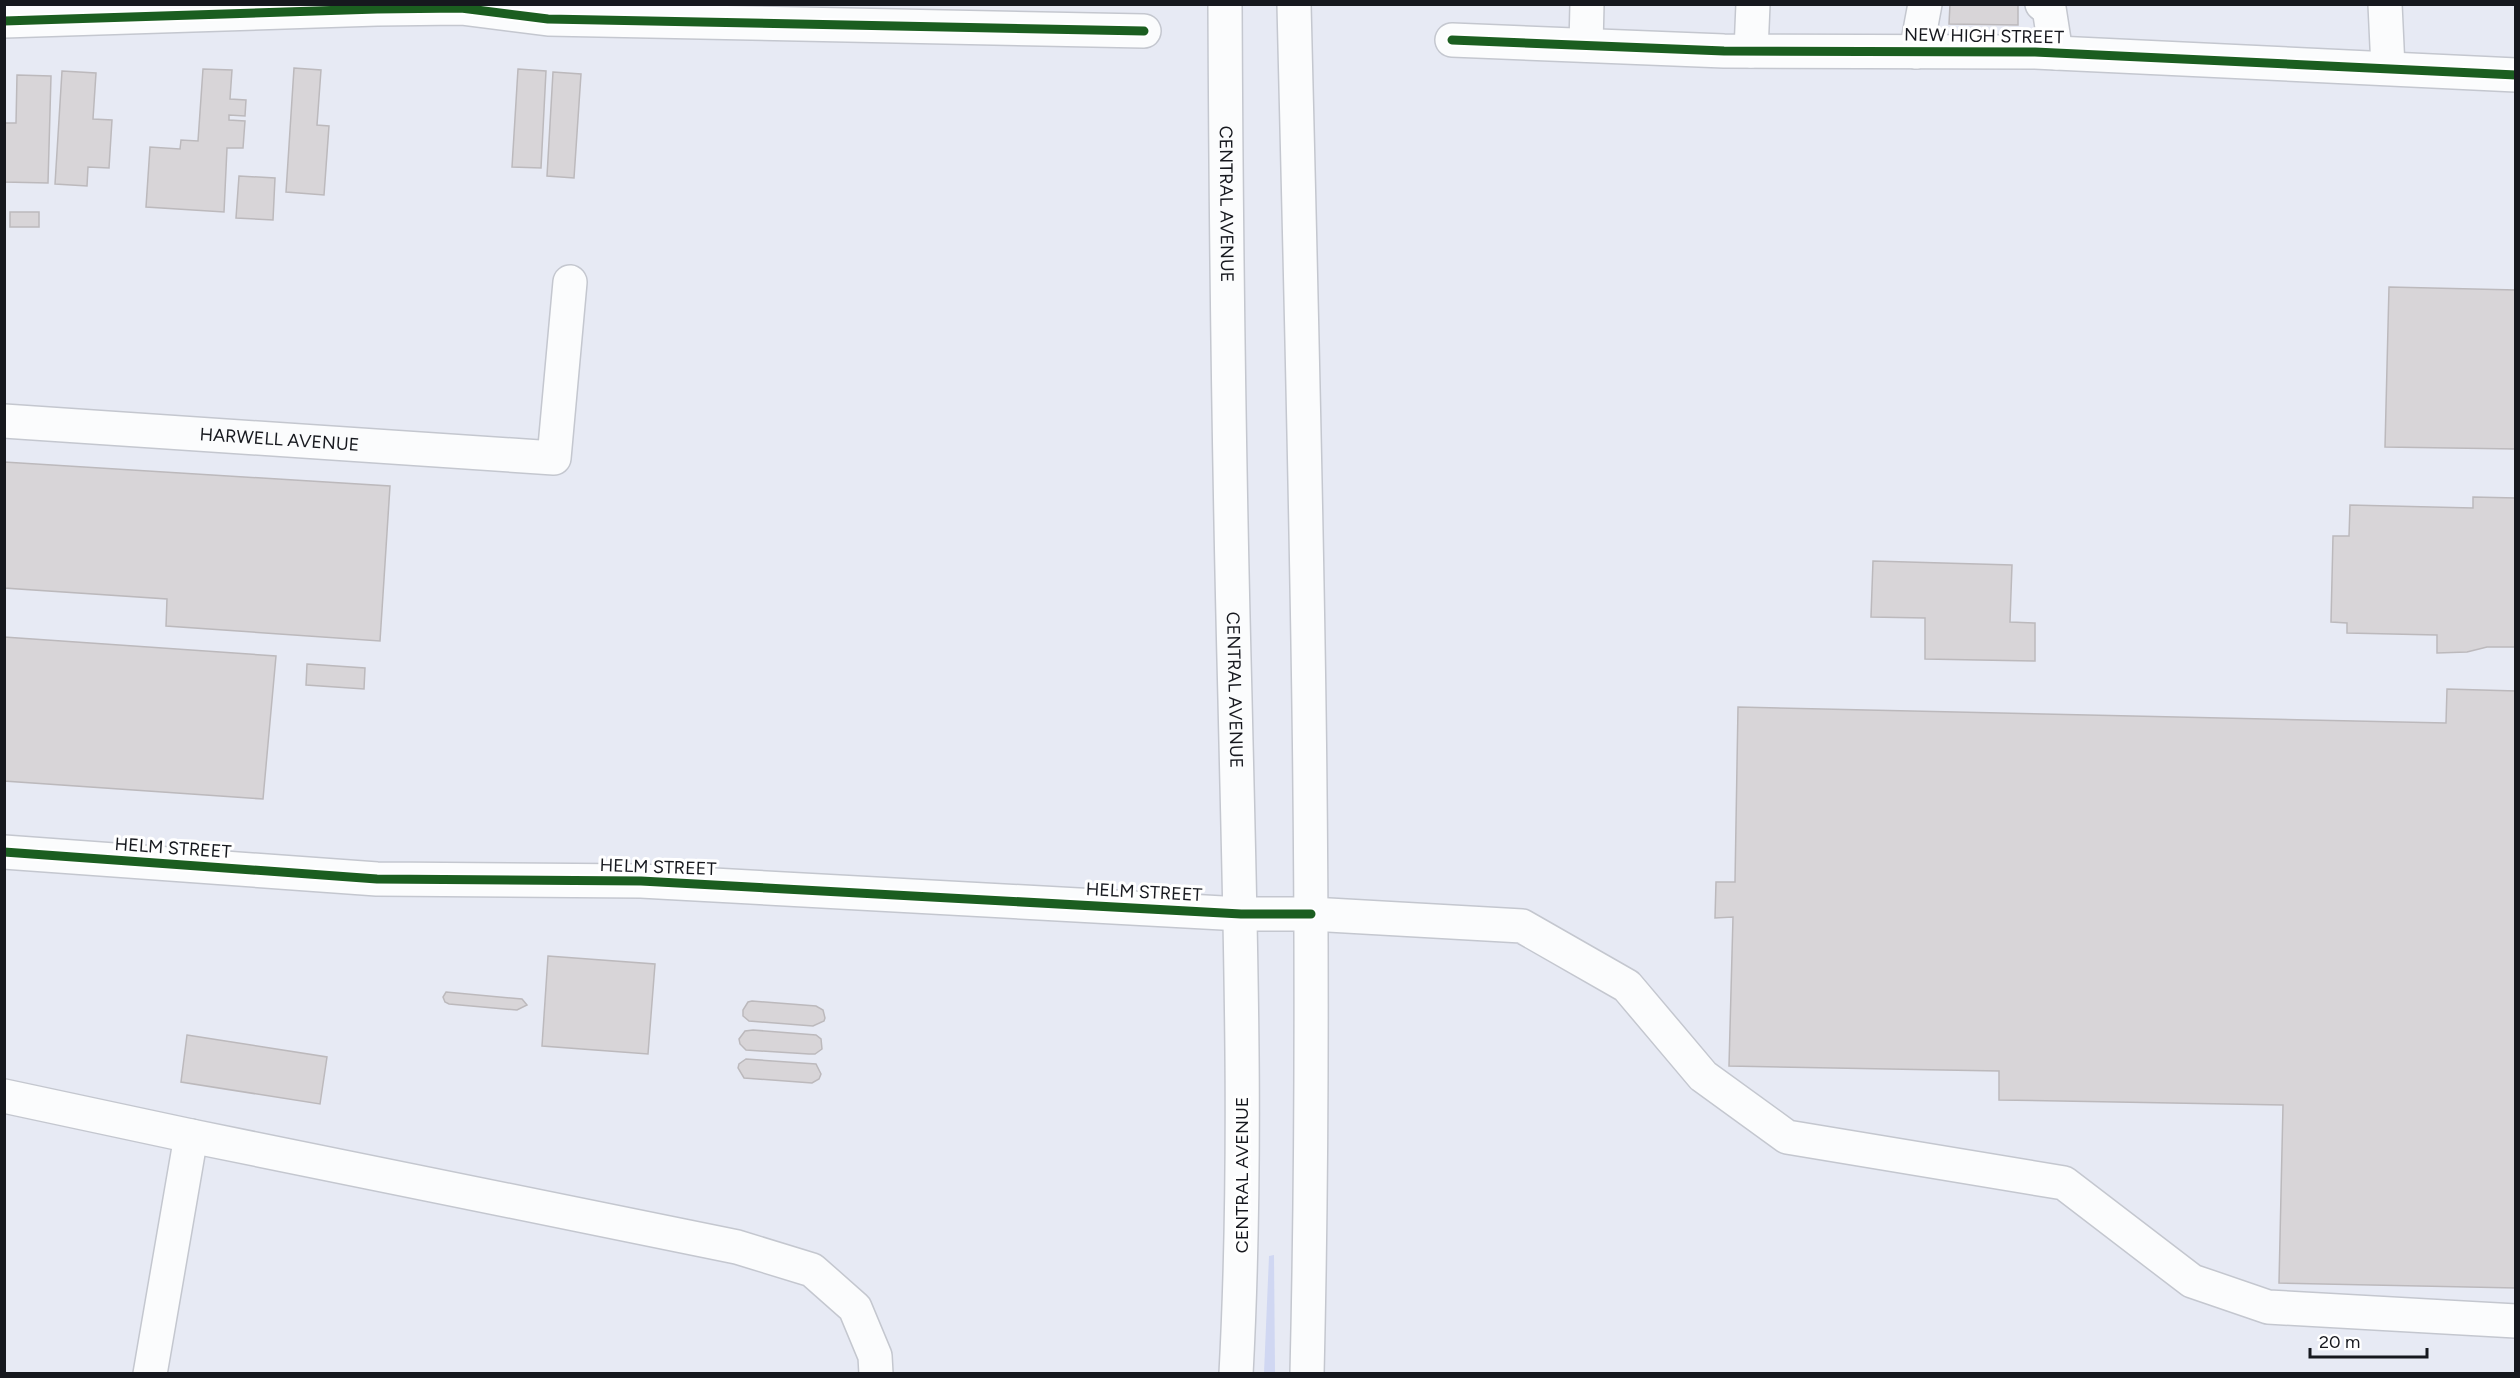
<svg xmlns="http://www.w3.org/2000/svg" width="2520" height="1378" font-family="Figtree,sans-serif">
<style>
.green{fill:#d0d7f2}
.building{fill:#d8d5d8;stroke:#bcb9bc;stroke-width:1.5}
.lines{fill:none;stroke-linecap:round;stroke-linejoin:round}
.minor-casing{stroke:#c4c7cf;stroke-width:36}
.major-casing{stroke:#c4c7cf;stroke-width:36}
.minor{stroke:#fbfcfd;stroke-width:33}
.major{stroke:#fbfcfd;stroke-width:33}
.cycleway-casing{stroke:#fff;stroke-width:13}
.cycleway{stroke:#1b5e20;stroke-width:9}
.labels{text-anchor:middle;stroke-width:6;stroke-linejoin:round;paint-order:stroke}
.street-label{font-size:18px;fill:#16181e;stroke:#fff}
</style>
<rect width="100%" height="100%" fill="#e7eaf4"/>
<path class="green" d="M1274,1255L1275,1373H1264L1269,1256Z"/>
<path class="building" d="M1950,4H2018V25L1949,24Z
M294,68L321,70L317,125L329,126L324,195L286,192Z
M203,69L232,70L230,99L246,100L245,116L229,115V120L245,121L243,148H227L224,212L146,207L150,147L180,149L181,140L198,141Z
M518,69L546,71L541,168L512,167Z
M62,71L96,73L93,119L112,120L109,168L88,167L87,186L55,184Z
M553,72L581,74L574,178L547,176Z
M17,75L51,76L48,183L4,182V123H16Z
M239,176L275,178L273,220L236,218Z
M10,212H39V227H10Z
M2389,287L2516,290V449L2385,447Z
M4,462L390,486L380,641L166,626L167,599L4,588Z
M2473,497L2516,498V647H2487L2467,652L2437,653V635L2347,633V623L2331,622L2333,536H2349L2350,505L2473,508Z
M1873,561L2012,565L2010,622L2035,623V661L1925,659V618L1871,617Z
M4,637L276,656L263,799L4,781Z
M307,664L365,668L364,689L306,685Z
M2447,689L2516,691V1288L2279,1283L2283,1105L1999,1100V1071L1729,1066L1733,917L1715,918L1716,882H1735L1738,707L2446,723Z
M548,956L655,964L648,1054L542,1046Z
M446,992L522,999L527,1005L517,1010L449,1004L445,1002L443,997Z
M752,1001L816,1006L823,1010L825,1018L824,1021L813,1026L749,1021L743,1016V1010L748,1002Z
M753,1030L816,1035L821,1039L822,1049L815,1054H809L746,1050L740,1044L739,1039L745,1031Z
M187,1035L327,1057L320,1104L181,1082Z
M746,1059L816,1064L821,1074L819,1079L812,1083L744,1078L738,1068L739,1064Z"/>
<g class="lines">
<g class="minor-casing">
<g id="minor">
<path d="M2042,4L2049,8L2056,53"/>
<path d="M2385,4L2388,68"/>
<path d="M4,21L377,9L461,8L548,19L1144,31"/>
<path d="M1452,40L1724,51L2035,52L2516,75"/>
<path d="M1586,45L1587,4"/>
<path d="M1751,51L1753,4"/>
<path d="M1916,52L1925,4"/>
<path id="s1" d="M4,421L554,458L570,282"/>
<path d="M4,852L377,879L641,881L1241,914H1311L1522,926L1627,986L1703,1076L1787,1137L2064,1183L2192,1281L2268,1307L2516,1321"/>
<path d="M4,1096L191,1136L737,1247L812,1270L855,1308L875,1356L876,1374"/>
<path d="M150,1374L191,1136"/>
</g>
</g>
<g class="major-casing">
<g id="major">
<path id="s2" d="M1225,4C1226,236 1229,468 1235,699C1240,924 1248,1149 1236,1374"/>
<path d="M1294,4C1305,461 1318,917 1307,1374"/>
</g>
</g>
<use href="#minor" class="minor"/>
<use href="#major" class="major"/>
<g class="cycleway-casing">
<path id="cycleway" d="M4,21L377,9L461,8L548,19L1144,31
M1452,40L1724,51L2035,52L2516,75
M4,852L377,879L641,881L1241,914H1311"/>
</g>
<use href="#cycleway" class="cycleway"/>
</g>
<g class="labels">
<g class="street-label">
<text transform="translate(1984 36) rotate(1)" y="6">NEW HIGH STREET</text>
<text dy="6" stroke="none"><textPath href="#s2" startOffset="200">CENTRAL AVENUE</textPath></text>
<text dy="6" stroke="none"><textPath href="#s1" startOffset="276">HARWELL AVENUE</textPath></text>
<text dy="6" stroke="none"><textPath href="#s2" startOffset="686">CENTRAL AVENUE</textPath></text>
<text transform="translate(173 848) rotate(4)" y="6">HELM STREET</text>
<text transform="translate(658 867) rotate(2)" y="6">HELM STREET</text>
<text transform="translate(1144 892) rotate(3)" y="6">HELM STREET</text>
<text transform="translate(1242 1175) rotate(-90)" y="6">CENTRAL AVENUE</text>
</g>
</g>
<rect width="2520" height="1378" fill="none" stroke="#16181e" stroke-width="12"/>
<path d="M2310 1348v9h117v-9" fill="none" stroke="#16181e" stroke-width="3"/>
<text x="2319" y="1348" font-size="18" fill="#16181e" stroke="#ffffff" stroke-width="4.5" paint-order="stroke">20 m</text>
</svg>
